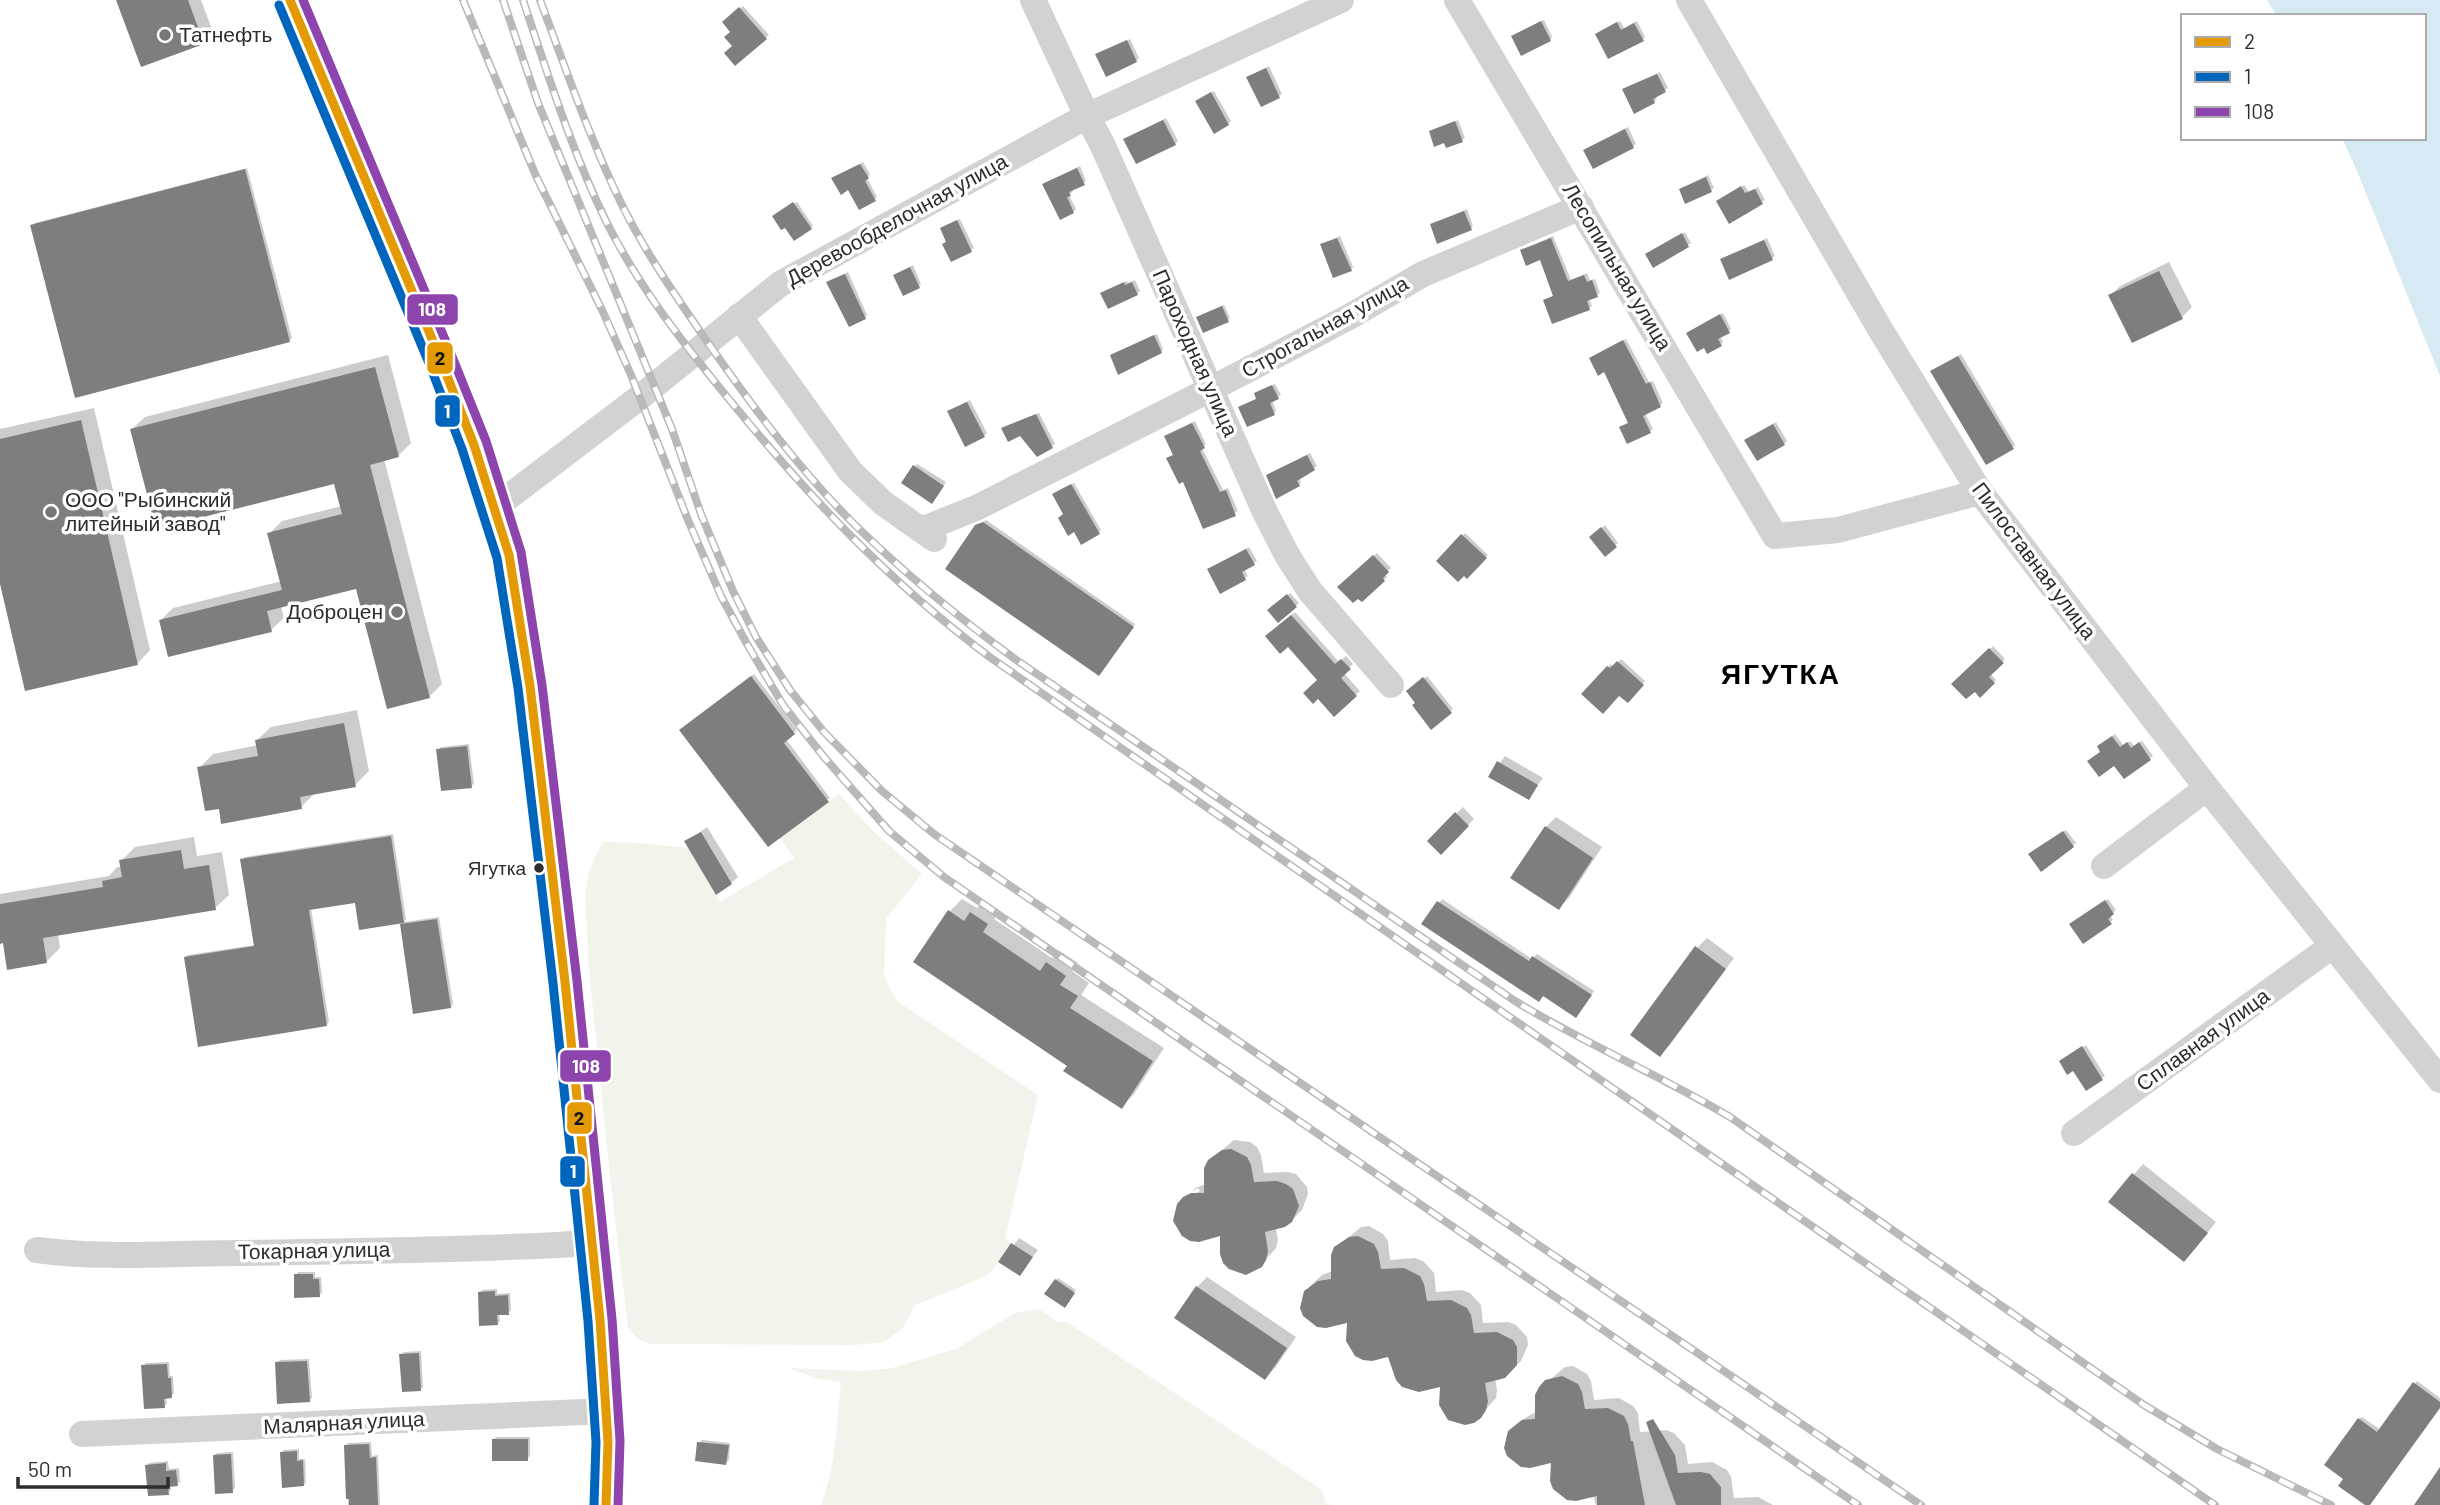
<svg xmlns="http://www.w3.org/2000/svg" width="2440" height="1505" font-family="Barlow,sans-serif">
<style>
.green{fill:#f0f4eb}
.water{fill:#d7e9f2}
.shadow{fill:#0003}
.building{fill:#7e7e7e}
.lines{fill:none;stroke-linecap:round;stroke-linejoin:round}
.minor{stroke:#d2d2d2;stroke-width:26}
.rail-casing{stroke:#b9b9b9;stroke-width:8}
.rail{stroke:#fff;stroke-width:5;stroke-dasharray:16;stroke-linecap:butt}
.bus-1-casing{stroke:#fff;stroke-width:14}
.bus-2-casing{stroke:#fff;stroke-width:14}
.bus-3-casing{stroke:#fff;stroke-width:14}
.bus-1{stroke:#e39a04;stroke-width:9}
.bus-2{stroke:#0065bd;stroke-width:9}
.bus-3{stroke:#8e44ad;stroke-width:9}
.poi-dot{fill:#767676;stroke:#fff;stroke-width:2.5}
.bus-dot{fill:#2d2d2d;stroke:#fff;stroke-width:2.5}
.labels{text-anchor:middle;stroke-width:7;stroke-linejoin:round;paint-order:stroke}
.bus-label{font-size:19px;fill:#2d2d2d;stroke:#fff;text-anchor:end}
.poi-label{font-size:21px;fill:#2d2d2d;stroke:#fff;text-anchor:start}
.street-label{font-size:21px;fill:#2d2d2d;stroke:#fff}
.district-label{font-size:28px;font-weight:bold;letter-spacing:2px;fill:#000;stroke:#fff}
.line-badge{stroke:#fff;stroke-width:2.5}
.badge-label{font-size:19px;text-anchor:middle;font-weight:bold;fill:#fff}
.pale-badge-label{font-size:19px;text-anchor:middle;font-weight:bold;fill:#111}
</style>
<rect width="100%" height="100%" fill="#fff"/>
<path class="green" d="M839,794L872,830L922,874L886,919L884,973L890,989L898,1002L1038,1095L1005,1239L1011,1243L991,1272L984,1277L915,1305L902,1329L884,1342L854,1345L650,1344L638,1339L628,1328L610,1176L589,969L585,893L589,871L602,842L639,843L688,848L720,902L794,858L780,838Z
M1039,1309L1058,1322H1067L1322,1490L1326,1503L1330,1505H821C836,1467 837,1422 841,1382L819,1379L789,1368L861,1371L892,1368L956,1349L1015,1313Z"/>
<path class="water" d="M2267,0H2440V376L2357,171L2342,138H2424V16H2277Z"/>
<path class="shadow" d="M118,0H201L213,32L203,42L142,65Z
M743,6L769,35L736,64L733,32L724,22Z
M1544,20L1552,37L1550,40L1516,34Z
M1620,21L1624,28L1637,21L1645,37L1643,39L1600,31Z
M1130,39L1139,58L1136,61L1097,54Z
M1269,66L1282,94L1279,96L1248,77Z
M1660,72L1668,88L1655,96L1657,99L1654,102L1627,87Z
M1214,91L1231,121L1228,124L1200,99Z
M1166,118L1178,141L1175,144L1126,139Z
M1458,120L1465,138L1462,140L1445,141L1431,132Z
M1628,127L1636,144L1633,146L1588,148Z
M863,162L870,174L867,178L877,197L875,199L849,188L836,176Z
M1080,166L1086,181L1072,189L1073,191L1069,195L1076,209L1073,212L1047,182Z
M247,168L292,338L289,341L32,225L35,223Z
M1708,175L1714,188L1711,190L1681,189Z
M1744,185L1749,192L1758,187L1765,200L1730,221L1721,199Z
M797,202L813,226L811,228L785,225L775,217Z
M1467,209L1473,226L1471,228L1432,225Z
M960,219L974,248L971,250L946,242L945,226Z
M1685,232L1691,243L1654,266L1647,254Z
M1340,236L1353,267L1351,270L1322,245Z
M1553,236L1571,280L1587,273L1590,280L1595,279L1600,293L1589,299L1592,306L1589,309L1545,300L1555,295L1541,258L1522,250Z
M1767,238L1775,256L1772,258L1722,260Z
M2169,262L2192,307L2182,317L2110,296L2120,286Z
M913,265L921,284L919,286L898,273Z
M848,272L867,315L865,318L831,280Z
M1135,280L1140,291L1137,294L1105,291L1127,281L1128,283Z
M1224,305L1230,318L1228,320L1201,315Z
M1723,313L1731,329L1720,336L1723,342L1721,344L1705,346L1688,333Z
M1157,334L1163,349L1161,352L1115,353Z
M1626,339L1649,382L1653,381L1663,403L1645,413L1653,429L1650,431L1621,427L1629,422L1605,370L1594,356Z
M1961,354L2015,445L2013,447L1935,369Z
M388,355L411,443L398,456L384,459L442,684L429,697L358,587L281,606L284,618L271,630L161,620L173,608L282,581L269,534L282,521L342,506L335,481L132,429L145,417Z
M1275,384L1281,395L1272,400L1276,411L1274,413L1240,407L1258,398V391Z
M970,400L987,433L984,436L952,409Z
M94,408L150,650L137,664L0,577V429Z
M1039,413L1055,444L1037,454L1020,434L1006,426Z
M1195,421L1206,444L1202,448L1223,490L1228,488L1238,511L1203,527L1169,434Z
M1776,422L1787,441L1784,444L1749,438Z
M1310,453L1317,466L1299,478L1301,482L1299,485L1271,473Z
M917,464L946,482L935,499L915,466Z
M1074,483L1101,530L1098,533L1065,514L1057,492Z
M986,520L1135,624L1102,671L976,527Z
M1605,525L1618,543L1605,554L1591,537Z
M1465,533L1488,555L1467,576L1438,561Z
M1249,547L1257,561L1244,569L1248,576L1221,592L1212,567Z
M1377,553L1391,568L1384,574L1387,577L1362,600L1339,587Z
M1290,593L1299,603L1278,620L1270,610Z
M1295,612L1339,662L1346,656L1353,664L1344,673L1360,691L1334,714L1319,680L1288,645L1271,632Z
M1993,646L2005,659L1990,673L1996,680L1980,695L1975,689L1954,684Z
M1621,659L1645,681L1627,700L1620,693L1583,694L1611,664L1614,667Z
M754,674L797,730L786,739L830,798L827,800L684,727Z
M1427,676L1453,709L1431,727L1408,691Z
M357,710L369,771L355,785L316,792L301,807H220L199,768L213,754L258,745L257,740L271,727Z
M2115,734L2123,745L2130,741L2134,746L2142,741L2153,756L2124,777L2102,751V744Z
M469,744L474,784L471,786L438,750L441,747Z
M1505,756L1543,778L1528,798L1491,776Z
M1463,807L1474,819L1441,852L1429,841Z
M1556,817L1602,847L1569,898L1559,908L1546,827Z
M707,827L738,877L731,883L686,842Z
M2066,830L2076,843L2073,846L2033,852Z
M393,834L406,919L404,922L356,901L311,908L329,1022L326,1025L185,958L188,955L255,945L242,860L245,857Z
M194,837L197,856L222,852L229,895L215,908L58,934L60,948L46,962L4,941L0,942V894L109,876L117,867H122L121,861L135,847Z
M962,899L977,908L984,901L999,911L994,919L1052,958L1060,951L1078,963L1072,971L1089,983L1081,995L1164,1048L1134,1094L1122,1106L1069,1065L916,961L950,911Z
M1442,899L1532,959L1537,954L1594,991L1579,1013L1424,924Z
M2108,899L2116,910L2110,915L2113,920L2083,942L2074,922Z
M439,917L453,1004L451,1007L401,925L404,922Z
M1707,938L1734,958L1670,1045L1660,1055L1697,948Z
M2086,1045L2105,1076L2086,1088L2074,1069L2064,1059Z
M1234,1140L1250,1142L1257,1147L1261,1155L1264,1173L1288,1172L1296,1174L1307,1187L1308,1194L1302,1210L1291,1221L1276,1228L1278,1240L1276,1248L1260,1266L1222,1234L1187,1197L1200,1191L1198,1188L1192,1191L1195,1188L1206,1184L1209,1161Z
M2143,1164L2216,1222L2194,1250L2110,1202Z
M1369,1226L1383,1234L1388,1241L1390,1260L1415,1258L1423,1261L1434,1273L1436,1292L1462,1290L1470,1293L1481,1305L1483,1323L1508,1322L1516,1325L1527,1337L1528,1345L1521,1361L1511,1371L1495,1378L1497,1390L1496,1398L1480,1416L1441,1385L1389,1355L1349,1321L1302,1308V1299L1311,1285L1322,1275L1333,1271L1336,1248L1361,1227Z
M1019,1238L1038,1250L1020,1274L1001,1262Z
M298,1272H315V1277H321L322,1293L319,1295L296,1275Z
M1207,1277L1296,1337L1275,1368L1265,1378L1197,1287Z
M1058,1278L1076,1290L1067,1303L1056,1280Z
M497,1289V1294L510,1293L511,1310L508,1313H499L500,1321L497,1324L479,1293L482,1290Z
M421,1351L423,1387L420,1390L401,1355L404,1352Z
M309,1359L312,1398L309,1401L277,1363L280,1360Z
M169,1362L170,1376H173L174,1394L166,1397L167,1404L164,1406L143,1366L146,1363Z
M1573,1366L1587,1374L1591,1381L1594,1400L1619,1398L1633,1406L1638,1413L1640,1432L1666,1430L1674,1433L1685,1445L1688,1464L1712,1462L1727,1470L1731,1477L1734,1498L1758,1497L1773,1505H1596L1593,1495L1553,1461L1509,1432L1520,1421L1537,1411L1540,1388L1565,1367Z
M2417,1381L2440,1398V1407L2368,1505L2345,1478L2359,1419L2362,1417L2381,1430Z
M496,1437H530V1456L527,1459L494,1439Z
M702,1440L730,1443L729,1460L726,1463L699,1443Z
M371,1442L372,1456L378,1455L380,1505H348L346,1446L348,1443Z
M299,1449V1459H305L306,1482L304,1485L282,1452L284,1450Z
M233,1452L235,1488L232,1491L215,1455L217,1453Z
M168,1461L169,1469L179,1468L180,1482L170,1485L171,1490L168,1493L146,1466L149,1463Z"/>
<path class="building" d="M116,0H188L204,44L141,67Z
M739,7L767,39L735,66L724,53L732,46L724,37L730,32L722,22Z
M1541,21L1551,41L1521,56L1511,36Z
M1617,22L1621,30L1634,23L1644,41L1608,59L1595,34Z
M1127,40L1137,62L1106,77L1095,54Z
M1266,68L1280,98L1261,107L1246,77Z
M1657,74L1666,92L1653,99L1655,103L1634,114L1622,89Z
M1211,92L1229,125L1214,134L1195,101Z
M1163,120L1176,145L1136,164L1123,139Z
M1455,121L1463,142L1446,148L1444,143L1434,147L1429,131Z
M1625,129L1634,148L1593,169L1583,150Z
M860,164L869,178L865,181L876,201L859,210L848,190L841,195L831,178Z
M1077,168L1085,185L1069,192L1071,196L1067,197L1074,213L1060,220L1042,184Z
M245,169L290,342L75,398L30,225Z
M1706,177L1712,192L1685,204L1679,189Z
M1741,186L1745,193L1755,189L1763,204L1729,224L1716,201Z
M793,202L812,229L794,241L785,228L781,230L772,216Z
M1464,211L1472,230L1437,244L1430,224Z
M957,220L972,252L951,262L942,244L946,242L940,228Z
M1682,233L1689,247L1653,268L1645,254Z
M1337,238L1352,271L1333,278L1320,244Z
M1551,238L1568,281L1584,275L1587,282L1592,280L1598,297L1587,301L1590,310L1552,324L1543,300L1553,296L1540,260L1526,266L1520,250Z
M1764,240L1773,260L1729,280L1720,259Z
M910,267L920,288L903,296L893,275Z
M2159,271L2183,319L2132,343L2108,295Z
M845,274L866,319L849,327L826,282Z
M1124,282L1125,285L1132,282L1138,295L1108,309L1100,293Z
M1222,306L1229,322L1203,333L1196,317Z
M1720,314L1730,333L1718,339L1722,346L1707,354L1704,348L1697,352L1686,333Z
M1154,335L1162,353L1118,375L1110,355Z
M1623,340L1646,384L1650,382L1661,407L1643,416L1651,433L1627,444L1619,427L1628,423L1604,372L1598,376L1589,358Z
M1958,356L2014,449L1986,465L1930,371Z
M375,367L399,457L370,465L430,698L387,709L356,589L267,611L272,632L168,657L159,620L282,590L267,533L342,514L334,484L156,529L130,429Z
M1272,385L1279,399L1270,403L1275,415L1247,427L1238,407L1256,399L1254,393Z
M967,402L985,437L965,447L947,411Z
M1036,414L1053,448L1037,457L1020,436L1008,442L1001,428Z
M81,420L138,665L25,691L0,584V439Z
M1192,423L1205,448L1200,451L1220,492L1226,490L1236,516L1203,529L1183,482L1179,484L1166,458L1173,455L1164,436Z
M1773,424L1785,445L1757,461L1744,440Z
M1307,455L1315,470L1297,481L1300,486L1276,499L1266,475Z
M913,465L944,486L932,504L901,483Z
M1071,484L1100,534L1081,545L1074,532L1068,536L1058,518L1063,514L1052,494Z
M983,522L1134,627L1099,676L945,569L975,525Z
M1601,527L1617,547L1605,557L1589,537Z
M1461,534L1487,558L1467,579L1464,576L1458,582L1436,561Z
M1246,549L1255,565L1242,572L1246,580L1220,594L1207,569Z
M1373,555L1389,572L1383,578L1385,581L1362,602L1358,599L1353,603L1337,587Z
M1287,594L1297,607L1278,623L1267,610Z
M1291,615L1335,664L1341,659L1351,669L1341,678L1357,696L1334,717L1318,699L1313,704L1303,693L1317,680L1288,647L1280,654L1265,636Z
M1989,648L2004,663L1989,677L1995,683L1980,698L1975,692L1966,699L1951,684Z
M1617,661L1644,685L1628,703L1619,696L1603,714L1581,694L1607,666L1610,668Z
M751,676L795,734L784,743L829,802L768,847L679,730Z
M1423,677L1452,713L1431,730L1412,705L1415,703L1406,691Z
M344,723L356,787L300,797L302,809L221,824L219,809L205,811L197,767L258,756L255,740Z
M2112,736L2120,747L2127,742L2131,748L2139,742L2151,760L2124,779L2114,766L2099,777L2087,761L2100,752L2097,746Z
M467,746L472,788L441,791L436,749Z
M1497,761L1538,785L1529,800L1488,777Z
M1455,812L1469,826L1441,855L1427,841Z
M1545,826L1593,858L1559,910L1510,878Z
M2063,831L2074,847L2041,872L2028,854Z
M701,832L732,884L716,895L684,841Z
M391,836L404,923L359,930L355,903L309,910L327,1026L198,1047L184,957L254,946L240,859Z
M181,850L184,869L209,865L216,910L43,938L47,963L7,970L3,943L0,944V904L103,887L102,881L122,877L119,860Z
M2105,900L2114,914L2108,919L2112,924L2083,944L2069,924Z
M1437,901L1529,961L1532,956L1592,995L1576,1018L1543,996L1539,1002L1421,924Z
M948,910L964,921L970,912L988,924L983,932L1040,971L1046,962L1066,976L1060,985L1078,996L1070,1008L1153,1061L1122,1109L1063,1071L1067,1066L913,962Z
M437,919L451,1008L413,1014L400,924Z
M1695,946L1726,969L1660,1057L1630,1035Z
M2082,1046L2103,1080L2086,1091L2073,1071L2067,1075L2059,1061Z
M1231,1149L1247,1157L1251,1165L1254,1182L1277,1181L1286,1184L1293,1189L1299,1206L1292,1222L1285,1227L1265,1232L1268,1251L1266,1260L1262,1267L1246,1275L1229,1269L1223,1263L1220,1254V1236L1199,1242L1190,1241L1182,1236L1173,1221L1177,1204L1183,1197L1191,1193H1204V1168L1208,1160L1222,1150Z
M2132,1173L2208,1233L2184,1262L2108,1202Z
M1358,1236L1374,1244L1378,1252L1381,1269L1404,1268L1420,1276L1424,1284L1427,1301L1451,1300L1467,1308L1471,1315L1474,1333L1497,1332L1513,1340L1517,1347V1365L1505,1378L1485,1383L1488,1401L1486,1410L1481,1418L1474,1423L1465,1425L1448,1420L1439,1405L1440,1387L1419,1392L1402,1387L1396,1380L1388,1357L1372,1361L1363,1360L1355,1356L1346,1341L1347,1323L1326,1328L1317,1327L1303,1316L1300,1308L1304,1291L1318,1281L1331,1279V1255L1334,1247L1349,1237Z
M1011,1243L1033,1257L1020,1276L998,1262Z
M294,1274H313V1279H319L320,1297L294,1298Z
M1055,1279L1075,1293L1065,1308L1044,1294Z
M1196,1286L1287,1348L1265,1380L1174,1318Z
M495,1291V1296L508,1295L509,1315H497L498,1325L479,1326L478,1292Z
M419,1353L421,1391L402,1392L399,1354Z
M307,1361L310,1402L277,1404L275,1362Z
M167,1364L168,1378H171L172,1398L164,1399L165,1408L144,1409L141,1365Z
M1562,1376L1578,1384L1582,1392L1585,1409L1608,1408L1624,1416L1628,1424L1631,1441H1633L1645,1505H1597V1496L1576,1501L1567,1500L1553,1489L1550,1481L1551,1463L1530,1468L1521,1467L1507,1456L1504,1448L1508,1431L1522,1420L1535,1419V1395L1539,1387L1545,1380Z
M2413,1382L2440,1402V1408L2370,1505H2365L2338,1486L2343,1479L2324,1465L2358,1418L2377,1432Z
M1653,1419L1675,1455L1678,1473L1701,1472L1710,1474L1721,1487V1505H1676L1646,1422Z
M492,1439H528V1461H492Z
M697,1442L729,1445L726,1465L695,1461Z
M369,1444L370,1458L376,1457L378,1505H349V1499H346L344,1445Z
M297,1451V1461L303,1460L304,1486L282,1488L280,1452Z
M231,1454L233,1493L215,1494L213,1455Z
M166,1463V1471L176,1470L178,1486L168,1487L169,1495L148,1496L145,1465Z
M2440,1467V1505H2414Z"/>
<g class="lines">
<path class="minor" d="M290,0L440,358L474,445L509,555L530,686L565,982L600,1320L608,1442L606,1505
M1033,0L1087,116L1103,146L1264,510L1287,555L1310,591L1391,685
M1457,0L1775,536L1838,530L1980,492
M1689,0L1880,329L1980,492L2207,788L2440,1080
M739,316L850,471L883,503L934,539
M494,508L640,397L780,284L1087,116L1341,0
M921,530L976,508L1211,389L1349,317L1423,274L1581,207
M2104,866L2207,788
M2074,1133L2332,946
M37,1250C104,1259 172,1253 239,1253C357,1251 475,1250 592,1243
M82,1434L607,1411"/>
<g class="rail-casing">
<path id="rail" d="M463,0L536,176L603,312L631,375L688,520L721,596L747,644L783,705L824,757L889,831L944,877L1858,1505
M503,0L538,103L672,429L701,514L733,591L756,637L790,690L824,732L882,791L934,834L1921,1505
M523,0C548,75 572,152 607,223C639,287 683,343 728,398C808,496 888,581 991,658L2215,1505
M540,0C566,69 590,140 623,207C646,253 675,295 704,337C749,402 797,467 853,523C904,573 958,617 1015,659L1515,1001C1585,1044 1660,1075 1730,1117L2144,1405L2217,1449L2331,1505"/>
</g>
<use href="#rail" class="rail"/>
<g class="bus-1-casing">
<path id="bus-1" d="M290,0L440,358L474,445L509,555L530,686L565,982L600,1320L608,1442L606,1505"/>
</g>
<g class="bus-2-casing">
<path id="bus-2" d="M279,5L429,363L462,449L497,558L518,688L553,983L588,1321L596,1442L594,1505"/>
</g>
<g class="bus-3-casing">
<path id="bus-3" d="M303,0L451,354L486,441L521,552L542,685L577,981L612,1319L620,1441L618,1505"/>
</g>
<use href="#bus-1" class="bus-1"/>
<use href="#bus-2" class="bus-2"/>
<use href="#bus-3" class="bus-3"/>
</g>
<g class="poi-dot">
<circle cx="165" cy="35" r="7"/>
<circle cx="51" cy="512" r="7"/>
<circle cx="397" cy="612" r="7"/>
</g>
<circle class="bus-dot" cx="539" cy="868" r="6"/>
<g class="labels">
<g class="bus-label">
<text x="526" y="875">Ягутка</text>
</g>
<g class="poi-label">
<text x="179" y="42">Татнефть</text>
<text x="65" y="507">ООО "Рыбинский<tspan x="65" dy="24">литейный завод"</tspan></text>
<text x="383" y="619" text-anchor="end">Доброцен</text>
</g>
<g class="street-label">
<text transform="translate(897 220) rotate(-29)" y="7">Деревообделочная улица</text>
<text transform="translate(1617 267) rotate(59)" y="7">Лесопильная улица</text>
<text transform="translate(1325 327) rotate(-29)" y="7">Строгальная улица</text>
<text transform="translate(1195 353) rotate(66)" y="7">Пароходная улица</text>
<text transform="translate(2034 561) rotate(53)" y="7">Пилоставная улица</text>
<text transform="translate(2203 1040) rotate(-36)" y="7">Сплавная улица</text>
<text transform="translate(314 1251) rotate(-1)" y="7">Токарная улица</text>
<text transform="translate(344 1423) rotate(-3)" y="7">Малярная улица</text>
</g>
<g class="district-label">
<text x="1781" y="684">ЯГУТКА</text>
</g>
</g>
<g class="line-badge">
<rect x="406" y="293" width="53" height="33" rx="7" fill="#8e44ad"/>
<rect x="426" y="341" width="28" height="34" rx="7" fill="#e39a04"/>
<rect x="434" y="394" width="27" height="34" rx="7" fill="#0065bd"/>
<rect x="559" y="1049" width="53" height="34" rx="7" fill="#8e44ad"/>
<rect x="566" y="1101" width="27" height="34" rx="7" fill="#e39a04"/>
<rect x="559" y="1155" width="27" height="33" rx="7" fill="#0065bd"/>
</g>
<g class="badge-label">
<text x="432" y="316">108</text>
<text x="447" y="418">1</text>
<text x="586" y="1073">108</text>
<text x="573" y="1178">1</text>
</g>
<g class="pale-badge-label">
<text x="440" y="365">2</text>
<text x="579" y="1125">2</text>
</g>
<rect x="2181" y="14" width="245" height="126" fill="#ffffff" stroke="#ababab" stroke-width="2"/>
<rect x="2195" y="37" width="35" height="10" fill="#e39a04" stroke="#ababab" stroke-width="2"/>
<text x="2244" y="49" font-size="21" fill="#2d2d2d">2</text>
<rect x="2195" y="72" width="35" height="10" fill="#0065bd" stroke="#ababab" stroke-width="2"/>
<text x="2244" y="84" font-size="21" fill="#2d2d2d">1</text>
<rect x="2195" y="107" width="35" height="10" fill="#8e44ad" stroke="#ababab" stroke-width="2"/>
<text x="2244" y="119" font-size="21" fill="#2d2d2d">108</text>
<path d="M18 1477v10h150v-10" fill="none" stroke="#2d2d2d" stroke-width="3.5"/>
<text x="28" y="1477" font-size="21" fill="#2d2d2d" stroke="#ffffff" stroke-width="5" paint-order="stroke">50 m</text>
</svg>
